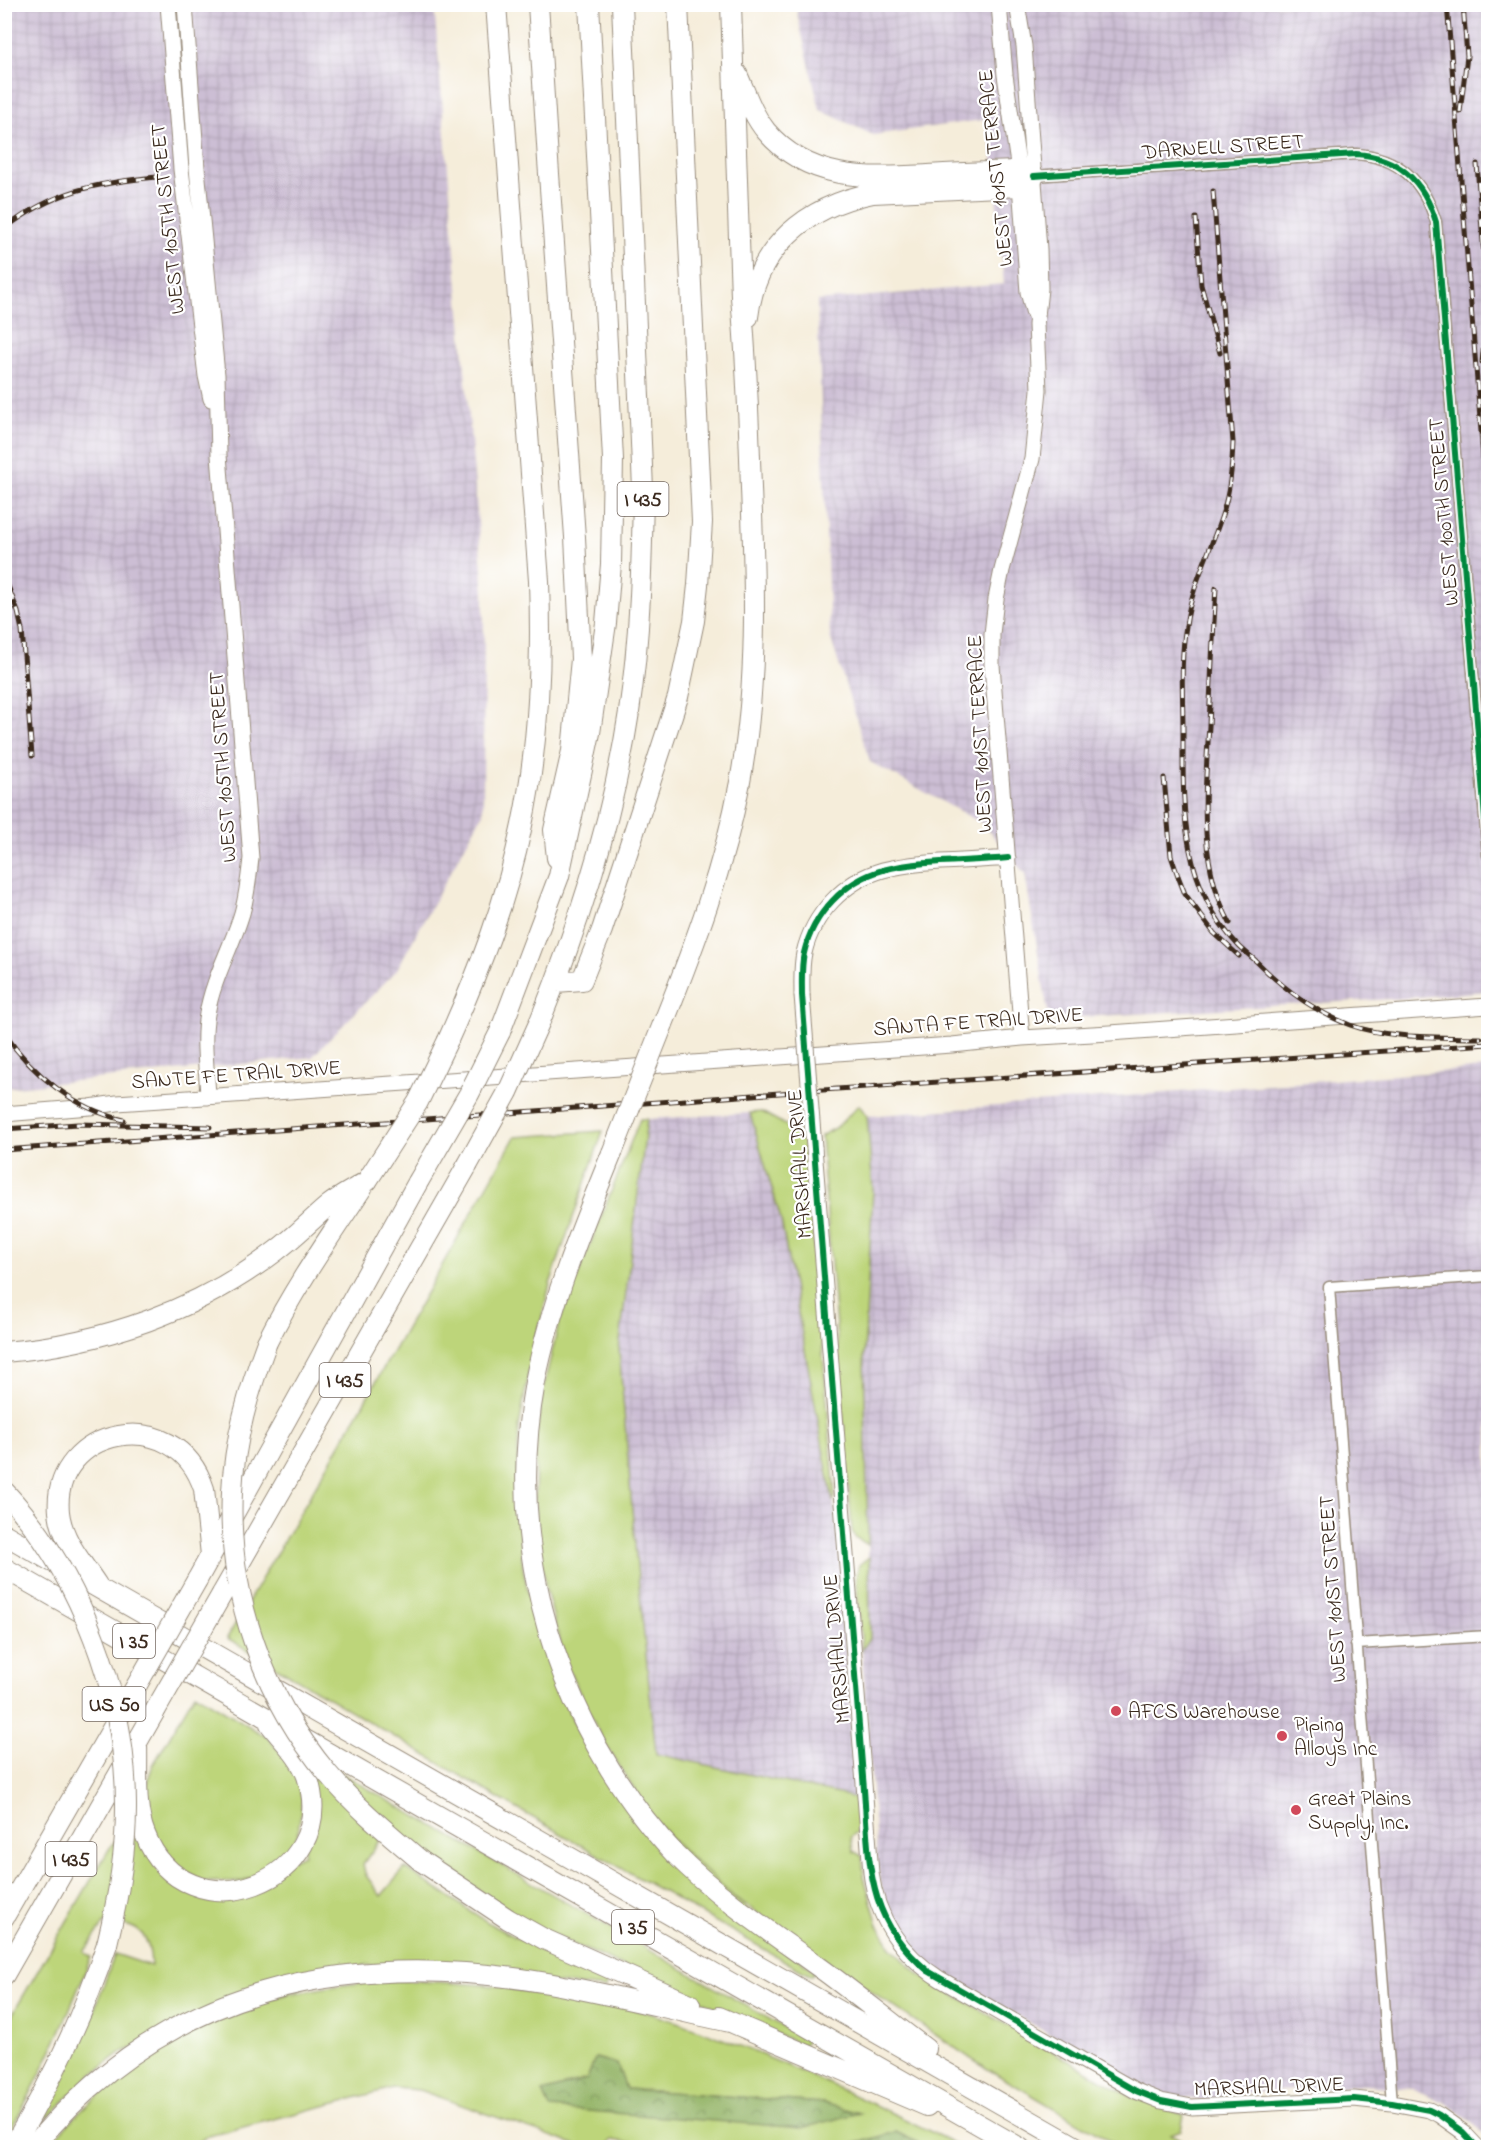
<svg xmlns="http://www.w3.org/2000/svg" width="1493" height="2152" font-family="'Indie Flower',sans-serif">
<style>
.industrial{fill:url(#industrial-grid)}
.green{fill:#bdd57a;stroke:#7c804c;stroke-width:1.5;fill-rule:evenodd}
.forest{fill:url(#forest-crowns);stroke:#687044;stroke-width:1.5}
.lines{fill:none;stroke-linecap:round;stroke-linejoin:round}
.street-casing{stroke:#988c7c;stroke-width:13}
.secondary-casing{stroke:#988c7c;stroke-width:17}
.highway-casing{stroke:#988c7c;stroke-width:22}
.street{stroke:#fff;stroke-width:10}
.secondary{stroke:#fff;stroke-width:15}
.highway{stroke:#fff;stroke-width:20}
.rail-casing{stroke:#3b2a1e;stroke-width:5}
.rail{stroke:#fff;stroke-width:3;stroke-dasharray:9;stroke-linecap:butt}
.secondary-bridge-casing{stroke:#988c7c;stroke-width:17;stroke-linecap:butt}
.highway-bridge-casing{stroke:#988c7c;stroke-width:22;stroke-linecap:butt}
.secondary-bridge{stroke:#fff;stroke-width:15}
.highway-bridge{stroke:#fff;stroke-width:20}
.cycleway-casing{stroke:#fff;stroke-width:10}
.cycleway{stroke:#00873e;stroke-width:6}
.poi-dot{fill:#d1495b;stroke:#fff;stroke-width:2}
.labels{text-anchor:middle;stroke-width:4.5;stroke-linejoin:round;paint-order:stroke}
.shield{fill:#fff;stroke:#766a62;stroke-width:1.5}
.shield-label{font-size:20px;font-weight:bold;fill:#3b2a1e}
.street-label{font-size:21px;fill:#3b2a1e;stroke:#fff}
.poi-label{font-size:21px;fill:#3b2a1e;stroke:#fff;text-anchor:start}
</style>
<defs>
<pattern id="industrial-grid" width="8" height="8" patternUnits="userSpaceOnUse" patternTransform="scale(1.5)"><rect width="8" height="8" fill="#ccbed4"/><path d="M0 4h8M4 0v8" fill="none" stroke="#b0a3b6"/></pattern>
<pattern id="forest-crowns" width="20" height="18" patternUnits="userSpaceOnUse" patternTransform="scale(1.5)"><rect width="20" height="18" fill="#96b66a"/><path d="M2 6a3 3 0 1 1 6 0M12 15a3 3 0 1 1 6 0" fill="none" stroke="#7c9457"/></pattern>
</defs>
<rect width="100%" height="100%" fill="#fff"/>
<filter id="ink" filterUnits="userSpaceOnUse"><feTurbulence type="fractalNoise" baseFrequency=".0167" numOctaves="2"/><feDisplacementMap in="SourceGraphic" scale="12" xChannelSelector="R" yChannelSelector="G"/><feConvolveMatrix kernelMatrix="1 2 1 2 8 2 1 2 1" color-interpolation-filters="sRGB"/></filter>
<filter id="wash" filterUnits="userSpaceOnUse"><feTurbulence type="fractalNoise" baseFrequency=".008" numOctaves="4" result="noise"/><feDisplacementMap in="SourceGraphic" scale="24" xChannelSelector="R" yChannelSelector="G"/><feGaussianBlur stdDeviation="1.35" result="paint"/><feColorMatrix in="noise" values="0 0 0 0 0 0 0 0 0 0 0 0 0 0 0 0 0 1.4 0 .05"/><feComposite in="paint" operator="in"/></filter>
<g filter="url(#wash)">
<rect width="100%" height="100%" fill="#f5edda"/>
<path class="industrial" d="M5,5H434L484,593L483,813L396,971L312,1057L5,1088Z
M797,5H1488V991L1407,998L1049,1019L1025,874L983,824L870,762L830,636L817,301L1004,284L989,119L873,135L820,110L798,18Z
M1488,1068V2139L1476,2125L1444,2102L1413,2089L1363,2085L1224,2095L1217,2099L1200,2100L1162,2095L1145,2088L938,1971L911,1948L892,1920L883,1892L878,1872L862,1650L870,1638L864,1355L873,1190L867,1116Z
M750,1113L781,1220L836,1517L857,1798L656,1754L636,1557L619,1350L647,1119Z"/>
<path class="green" d="M859,1105L867,1116L873,1190L864,1355L868,1545L855,1537L852,1531L821,1136L838,1126Z
M762,1112L791,1128L805,1143L835,1496L833,1502L781,1220L750,1113Z
M640,1119H647L619,1350L636,1557L656,1754L857,1798L860,1829L851,1837L853,1851L862,1856L864,1877L878,1925L891,1947L918,1974L1132,2097L1184,2115L1181,2130L1171,2134L1193,2147H1120L976,2062L826,1961L733,1896L681,1849L656,1822L603,1741L567,1666L546,1590L535,1514L536,1436L542,1393L559,1323Z
M603,1131L550,1284L529,1371L519,1427L517,1473L519,1523L523,1568L531,1606L545,1652L560,1693L579,1733L604,1776L814,1972L811,1976L500,1799L227,1638L345,1436L515,1137Z
M869,1557L870,1638L862,1650L856,1576L859,1565Z
M195,1693L267,1737L284,1756L296,1778L302,1799L298,1834L288,1853L247,1881L203,1882L169,1863L152,1832L146,1797L148,1779L153,1765Z
M310,1763L332,1768L806,2040L804,2046L550,1934L513,1914L389,1827L363,1864L365,1874L381,1896L405,1868L495,1927L608,1982L606,1988L365,1965L122,2052L90,2076L48,2117L44,2114L91,2019L115,1954L151,1966C150,1931 137,1924 105,1922L84,1952L91,1957C66,2020 40,2081 5,2139V2027L112,1844L135,1832L209,1896L304,1854Z
M390,1980C461,1983 533,1986 603,2001C675,2017 742,2046 809,2075C860,2098 911,2121 961,2147H926L896,2132L844,2147L679,2148L612,2140L606,2147H582L419,2090L393,2088L205,2137L194,2147L45,2148C110,2076 193,2015 290,1994C323,1987 357,1983 390,1980ZM596,2058L617,2064L626,2089L823,2103L858,2113L550,2108L543,2092L587,2079Z"/>
<path class="forest" d="M595,2058L617,2064L626,2089L823,2103L860,2113L802,2128L550,2108L543,2092L587,2079Z
M896,2132L926,2147H844Z"/>
</g>
<g filter="url(#ink)">
<g class="lines">
<g class="street-casing">
<path id="street" d="M1034,176L1356,154C1400,157 1424,182 1436,222L1488,855
M1356,1644L1488,1636
M1392,2103L1329,1287L1488,1276"/>
</g>
<g class="secondary-casing">
<path id="secondary" d="M168,4L181,169L206,376L211,399
M185,4L197,168L217,375L219,455L251,858C249,877 247,895 242,913C232,947 213,978 207,1014C202,1040 207,1070 208,1097
M999,4L1005,75L1019,171L1028,292L1034,314
M1017,4L1024,46L1039,249L1040,289L1036,325L1039,390L1032,459L1002,570L996,599L992,634V665L1022,1038
M802,995C802,981 801,967 804,953C813,914 844,881 883,870C921,860 968,862 1008,858
M4,1114L90,1107L117,1103L952,1045L1022,1038L1110,1033L1488,1006
M814,1147L871,1873C877,1919 902,1955 940,1979L1136,2091L1161,2101L1192,2107L1354,2099L1392,2103L1429,2110L1439,2115L1463,2132L1478,2148"/>
</g>
<g class="highway-casing">
<path id="highway" d="M538,4L548,160L575,537L581,659L572,751L554,830L557,858
M737,74C746,94 752,114 766,131C809,182 868,178 928,175C958,173 989,172 1019,171L1034,176
M748,317C756,247 807,206 873,193L1020,186L1034,176
M556,982L582,980L602,930L678,697L694,621L698,585L702,522L678,4
M540,1021C580,922 613,818 629,712C640,638 642,563 643,489L622,4
M663,1024C695,944 724,867 740,782C758,684 755,586 751,488C749,424 747,361 741,297L731,4
M500,1032L559,876L590,733L606,623L611,564L613,459L589,4
M448,1040C479,971 507,900 522,825C539,745 542,663 539,581L496,4
M612,1153C582,1227 551,1302 535,1382C510,1517 539,1653 610,1769C629,1799 651,1829 675,1854C719,1898 769,1931 819,1967C855,1993 890,2022 926,2049
M267,1342C294,1288 329,1238 362,1188
M4,1352C102,1344 199,1310 276,1251C295,1237 311,1220 329,1205C340,1196 355,1189 367,1181
M4,1534L1078,2148
M4,1568L1020,2148
M197,1580L418,1182
M97,1585C82,1562 62,1540 59,1512C51,1428 176,1401 204,1489L211,1555
M222,1594L467,1166
M137,1744C138,1773 134,1807 145,1834C186,1940 343,1882 307,1776C300,1756 282,1740 270,1724
M421,1861L508,1919L544,1939L690,2004
M4,1917L123,1710
M4,1975L155,1711
M719,2017L927,2106
M12,2148C51,2083 83,2016 107,1944
M32,2148C167,1984 347,1949 548,1983C609,1994 670,2009 730,2022"/>
</g>
<use href="#street" class="street"/>
<use href="#secondary" class="secondary"/>
<use href="#highway" class="highway"/>
<g class="rail-casing">
<path id="rail" d="M1447,4L1488,519
M1460,112L1467,56L1463,4
M1477,164L1488,307L1482,362
M1213,191L1233,442C1232,468 1230,493 1221,518C1209,554 1191,588 1186,626C1180,660 1183,695 1183,730C1183,807 1180,883 1237,944C1243,951 1251,956 1257,962C1283,988 1315,1012 1350,1025C1388,1039 1441,1037 1481,1038
M1196,218L1201,285L1220,353
M4,229C55,190 96,183 157,177
M4,576L18,612L22,630L32,756
M1216,588C1213,634 1211,680 1209,726C1205,792 1197,862 1230,923
M1164,778L1171,856L1178,876L1185,894L1214,933L1239,956
M4,1033C32,1074 75,1109 124,1120
M4,1129L78,1124L210,1127
M4,1150L794,1092L1488,1044"/>
</g>
<use href="#rail" class="rail"/>
<g class="secondary-bridge-casing">
<path id="secondary-bridge" d="M802,995L814,1147"/>
</g>
<g class="highway-bridge-casing">
<path id="highway-bridge" d="M612,1153L663,1024
M467,1166L508,1092L540,1021
M367,1181L418,1102L448,1040
M418,1182L469,1094L500,1032
M267,1342C249,1390 234,1440 232,1492C227,1593 263,1696 328,1774C356,1807 388,1833 421,1861
M4,1491C80,1572 127,1697 126,1809C126,1855 118,1899 107,1944
M130,1697L197,1580
M155,1711L222,1594"/>
</g>
<use href="#secondary-bridge" class="secondary-bridge"/>
<use href="#highway-bridge" class="highway-bridge"/>
<g class="cycleway-casing">
<path id="cycleway" d="M1034,176L1356,154C1400,157 1424,182 1436,222L1488,855
M1008,858C968,862 921,860 883,870C844,881 813,914 804,953C801,967 802,981 802,995L863,1777C870,1855 862,1917 928,1971L1136,2091L1161,2101L1192,2107L1354,2099L1392,2103L1429,2110L1439,2115L1463,2132L1478,2148"/>
</g>
<use href="#cycleway" class="cycleway"/>
</g>
</g>
<g class="poi-dot">
<circle cx="1116" cy="1711" r="6"/>
<circle cx="1282" cy="1736" r="6"/>
<circle cx="1296" cy="1810" r="6"/>
</g>
<g class="labels">
<g class="shield">
<rect x="617.5" y="482" width="51" height="34" rx="4.5"/>
<rect x="319.5" y="1363" width="51" height="34" rx="4.5"/>
<rect x="113" y="1624" width="42" height="34" rx="4.5"/>
<rect x="82.5" y="1687" width="63" height="34" rx="4.5"/>
<rect x="45.5" y="1842" width="51" height="34" rx="4.5"/>
<rect x="612" y="1910" width="42" height="34" rx="4.5"/>
</g>
<g class="shield-label">
<text x="643" y="506">I 435</text>
<text x="345" y="1387">I 435</text>
<text x="134" y="1648">I 35</text>
<text x="114" y="1711">US 50</text>
<text x="71" y="1866">I 435</text>
<text x="633" y="1934">I 35</text>
</g>
<g class="street-label">
<text transform="translate(1223 146) rotate(-4)" y="7">DARNELL STREET</text>
<text transform="translate(995 168) rotate(-96)" y="7">WEST 101ST TERRACE</text>
<text transform="translate(167 219) rotate(-96)" y="7">WEST 105TH STREET</text>
<text transform="translate(1443 512) rotate(-95)" y="7">WEST 100TH STREET</text>
<text transform="translate(979 734) rotate(-93)" y="7">WEST 101ST TERRACE</text>
<text transform="translate(222 767) rotate(-94)" y="7">WEST 105TH STREET</text>
<text transform="translate(978 1021) rotate(-4)" y="7">SANTA FE TRAIL DRIVE</text>
<text transform="translate(236 1074) rotate(-4)" y="7">SANTE FE TRAIL DRIVE</text>
<text transform="translate(799 1164) rotate(-94)" y="7">MARSHALL DRIVE</text>
<text transform="translate(1332 1589) rotate(-94)" y="7">WEST 101ST STREET</text>
<text transform="translate(836 1649) rotate(-95)" y="7">MARSHALL DRIVE</text>
<text transform="translate(1269 2086) rotate(-2)" y="7">MARSHALL DRIVE</text>
</g>
<g class="poi-label">
<text x="1128" y="1718">AFCS Warehouse</text>
<text x="1294" y="1731">Piping<tspan x="1294" dy="24">Alloys Inc</tspan></text>
<text x="1308" y="1805">Great Plains<tspan x="1308" dy="24">Supply, Inc.</tspan></text>
</g>
</g>
<rect width="1493" height="2152" fill="none" stroke="#fff" stroke-width="24"/>
</svg>
